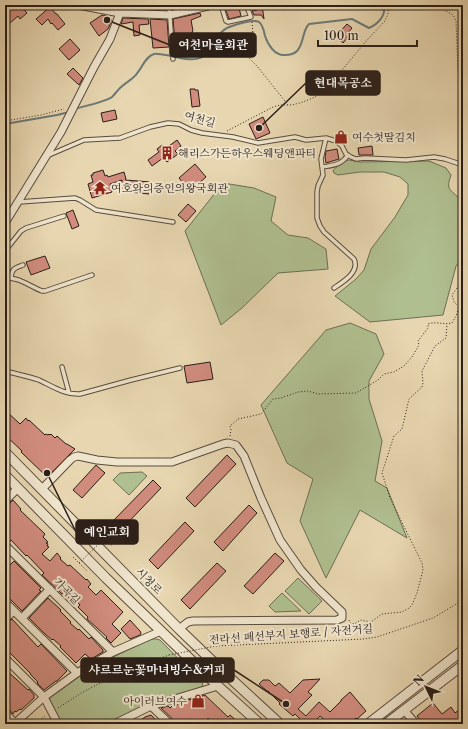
<svg xmlns="http://www.w3.org/2000/svg" width="468" height="729" font-family="'Libre Caslon Text','Noto Serif KR',serif">
<style>
.green{fill:#b0bf90;stroke:#6d6e54}
.lines{fill:none;stroke-linecap:round;stroke-linejoin:round}
.stream{stroke:#6c7a75;stroke-width:2}
.building{fill:#d18c7e;stroke:#2a1e18}
.service-casing{stroke:#594c3e;stroke-width:5.5}
.minor-casing{stroke:#594c3e;stroke-width:9}
.tertiary-casing{stroke:#594c3e;stroke-width:11}
.path{stroke:#2a1e18;stroke-width:1;stroke-dasharray:1 2;stroke-linecap:butt}
.service{stroke:#efe4cc;stroke-width:3.5}
.minor{stroke:#efe4cc;stroke-width:7}
.tertiary{stroke:#efe4cc;stroke-width:9}
.path-bridge{stroke:#2a1e18;stroke-width:1;stroke-dasharray:1 2;stroke-linecap:butt}
.labels{text-anchor:middle;stroke-width:4;stroke-linejoin:round;paint-order:stroke}
.street-label{font-size:11px;fill:#2a1e18;stroke:#efe4cc}
.poi-label{font-size:11px;fill:#2a1e18;stroke:#efe4cc;text-anchor:start}
.leader{fill:none;stroke:#2a1e18;stroke-width:1.5}
.callout-dot{fill:#2a1e18;stroke:#efe4cc;stroke-width:1.5}
.callout{fill:#2a1e18;stroke:#2a1e18;stroke-width:1.5}
.callout-label{font-size:12px;text-anchor:middle;font-weight:bold;fill:#fff}
</style>
<rect width="100%" height="100%" fill="#e7d6b0"/>
<filter id="stains"><feTurbulence type="fractalNoise" baseFrequency=".005" numOctaves="4"/><feColorMatrix values="0 0 0 0 .2 0 0 0 0 .09 0 0 0 0 .02 0 0 0 .5 -.17"/></filter>
<radialGradient id="worn" r=".72"><stop offset=".6" stop-color="#630" stop-opacity="0"/><stop offset="1" stop-color="#630" stop-opacity=".3"/></radialGradient>
<path class="green" d="M349,160L360,162L429,161L446,168L451,175C446,189 449,189 459,198L463,197V258L456,266L443,315L370,322L335,296L356,279L364,270L371,249L395,217L408,195V184L400,177L384,172H360L338,175L334,173L333,171C336,166 344,161 349,160Z
M223,183L254,188L276,197L271,221L288,235L308,238L326,249L328,269L278,273L242,308L221,325L185,231Z
M350,323L376,334L384,354L369,381V399L382,441L375,481L387,488L407,538L360,510L326,578L300,521L313,479L287,463L261,405L326,330Z
M142,472L147,476L129,495L113,480L120,473Z
M298,578L322,601L309,614L285,591Z
M282,593L301,611L275,612L269,606Z
M151,639H156L160,640L203,684L202,687L199,689L129,714L108,724H61L48,698L89,670L107,660Z"/>
<g class="lines">
<path class="stream" d="M75,109C84,106 105,102 112,97C115,94 117,91 120,88C126,82 134,79 138,72C143,66 146,56 154,54C157,53 162,55 166,55C177,57 194,63 204,56C217,48 213,32 232,26C238,24 254,19 259,22C263,25 264,31 265,36C268,45 275,56 285,55C290,55 294,54 297,51C304,44 302,31 309,24L352,19L369,28C378,24 386,16 384,5
M5,124L57,115L69,112"/>
</g>
<path class="building" d="M6,5H20L27,13L20,19L18,16L10,23L5,17V14L10,9Z
M224,5H227L228,10L239,8L241,16L229,19Z
M253,5H262L264,19L261,15H254L252,11L257,10Z
M50,7L56,14H57L65,24L58,30L52,23L51,24L48,19L42,25L36,19Z
M200,13L201,16L191,20L193,31L192,32V33L188,34L189,40L175,41L173,19Z
M102,15L108,16L112,20L108,29L99,36L90,23Z
M123,18L148,19L149,24L139,25L140,35L134,36L133,22L121,24Z
M150,19L167,20L169,47L153,48Z
M347,24L352,28L348,33L350,35L343,43L336,36Z
M70,39L80,50L69,60L59,49Z
M73,68L83,78L79,85L67,74Z
M190,89H195V90H198L200,106L192,107Z
M115,110L117,119L103,122L101,113Z
M263,117L270,133L256,139L249,124Z
M177,140L181,146L175,151L178,154L167,162L163,158L152,166L148,160L159,152L157,149L162,145L165,149Z
M372,146L373,155H359L358,148Z
M337,149L339,159L326,163L325,157L326,151Z
M195,164L206,177L190,191L179,178Z
M103,170L105,176L107,175L108,177L124,172L126,179L125,180L151,182L149,194L121,191L122,180L110,184L112,192L92,198L88,184L93,182L91,175H93V173Z
M188,204L196,211L186,222L178,215Z
M73,210L79,226L72,229L66,213Z
M45,256L50,268L31,275L26,262Z
M210,362L213,379L187,383L184,366Z
M5,410L20,424L26,418L28,421L29,420L45,435L46,434L48,435L49,434L50,435L51,434L55,438L57,436L66,444H67L75,449L47,477L21,452L22,451L5,435Z
M227,455L236,464L195,507L186,498Z
M96,465L105,473L82,498L73,490Z
M153,480L161,488L120,531L112,522Z
M13,500L21,509L20,510L45,534L43,537L48,542L46,543L48,544L47,546L49,547L42,554L50,561L57,553L61,558L60,559L68,566L70,565L86,580L87,579L91,584L88,587L96,595L101,590L123,612L112,624L121,633L111,643L106,638L107,637L87,619L88,617L78,607L80,605L72,597L70,599L64,592L62,594L42,575L44,573L27,555L26,556L11,540L9,542L5,537V508Z
M249,505L257,513L223,551L214,542Z
M185,522L194,531L158,569L149,560Z
M275,553L284,561L253,594L244,586Z
M14,561L41,588L39,590L41,591L22,611L9,598L5,596V570Z
M217,563L226,571L190,609L181,600Z
M48,598L61,610L60,611L71,622L70,623L78,630L79,629L89,639L91,637L103,650V652L91,659L85,654L76,663L60,647L61,646L53,639L52,640L44,633L29,618Z
M12,619L38,647L41,644L67,671L57,681H56L44,690L37,683L38,682L30,674H31L5,648V642L7,639L5,637V626Z
M130,620L140,631L141,633L140,635L130,639L121,629Z
M5,669L28,690L29,689L34,695V698L21,710L20,709L16,712L15,711L13,714L9,709L5,708Z
M320,679L308,692L312,695L298,709L306,716L319,702L330,712L341,701V700L350,692L366,711L357,719L356,718L347,724H344L339,719L335,724H329L320,716L312,724H305L295,714L293,716L279,704L280,703L268,691H267L259,684L263,680H269L275,686L279,683L290,693L303,680Z
M205,695L228,717L230,715L240,724H214L208,718L203,724H178L161,708L168,706L170,708L174,704L176,706L179,703Z
M433,703L442,714L451,707L455,713L463,707V724H423L417,716Z
M151,715L160,724H136L145,717Z"/>
<g class="lines">
<g class="service-casing">
<path id="service" d="M169,5L173,59
M221,5L226,21L228,22L251,17L246,5
M121,12L122,5
M326,138L321,159L323,175L318,186L317,192V218L320,226L324,232L354,259C360,272 343,282 334,288
M49,155L84,140L120,138L150,127L168,123L179,124L191,130L202,133L233,137L258,143L295,137L306,140L326,138L336,141L342,146L346,154L351,157L356,159L365,158L406,160L434,157L445,159L463,165
M323,167C334,165 341,165 348,155
M19,202L75,198L80,200L96,210L173,222
M5,251L21,231L26,228L64,216
M5,278C19,277 29,286 42,291H45L92,275
M11,278C12,268 15,268 23,265
M62,367L69,393
M5,371C16,374 28,376 39,380C52,386 65,395 80,394L131,380L180,368"/>
</g>
<g class="minor-casing">
<path id="minor" d="M78,5L120,13
M5,223L61,132L94,67L110,39L120,13L170,15L212,5
M42,489L70,460L74,457L78,456L97,460L117,462H172L223,444L228,443L236,445L244,456L261,498L280,540L301,570L316,587L342,612V618L337,620L193,621L188,622L179,629
M5,501L18,488
M5,545L113,652
M5,602L77,673
M22,618L50,589
M5,619L14,611
M5,658L44,697L58,724
M151,706L170,724
M404,710L416,724
M5,713L15,723
M14,724L44,697L77,673L113,652L161,631
M114,724L151,706L218,686"/>
</g>
<g class="tertiary-casing">
<path id="tertiary" d="M5,452L179,629L229,677L280,724
M5,475L106,578L218,686L260,724
M368,724L463,650
M386,724L463,665"/>
</g>
<path class="path" d="M436,5L453,15L456,21L458,70L460,77L463,79
M252,22L253,35L252,38L244,46V50L245,54L257,66L288,105
M5,121L41,115L64,109
M227,131L273,107L280,105H292L303,102L315,97L326,89L368,39L385,21L388,14V5
M230,436L231,429L230,426L238,419L261,414L273,399L281,398L298,392L308,391L318,394L356,393L378,380L384,374L394,372L404,366L412,357L419,345L418,341L428,328V324C437,321 443,325 452,323L456,316L459,307L454,302L452,295L463,280
M99,531L112,546
M73,557L87,571
M349,620L350,623L354,624L361,620L371,622L382,614L402,612L409,608L412,605L417,593L423,570L422,563L390,498L382,473L394,436L402,429L409,399L422,387L423,383L422,371L435,346L446,338L447,324
M216,646L364,639L377,637L433,618L463,600
M58,708L83,692L112,677L169,655
M35,724L45,716"/>
<use href="#service" class="service"/>
<use href="#minor" class="minor"/>
<use href="#tertiary" class="tertiary"/>
<path class="path-bridge" d="M79,563L105,538
M169,655L216,646"/>
</g>
<defs>
<g id="shop-bare" transform="scale(1.08)"><path d="M-5-2.5h2.3a2.7 3.5 0 0 1 5.4 0H5L5.5 6h-11ZM-1.5-2.5h3a1.5 2.3 0 0 0-3 0Z" fill="#8f2418" stroke="#efe4cc" stroke-width="2.5" paint-order="stroke"/></g>
<g id="building-bare" transform="scale(1.08)"><path d="M-4-6H4V6H1V3H-1V6H-4ZM-2.5-4.3h1.7v1.8h-1.7ZM.8-4.3h1.7v1.8H.8ZM-2.5-1h1.7V.8h-1.7ZM.8-1h1.7V.8H.8Z" fill="#8f2418" stroke="#efe4cc" stroke-width="2.5" paint-order="stroke"/></g>
<g id="temple-bare" transform="scale(1.08)"><path d="M0-6L5-2H3V0L6.5 2.5H4V6H1.5V3h-3V6H-4V2.5H-6.5L-3 0V-2H-5Z" fill="#8f2418" stroke="#efe4cc" stroke-width="2.5" paint-order="stroke"/></g>
</defs>
<g fill-rule="evenodd">
<use href="#shop-bare" x="341" y="137"/>
<use href="#building-bare" x="167" y="153"/>
<use href="#temple-bare" x="100" y="188"/>
<use href="#shop-bare" x="198" y="701"/>
</g>
<g class="labels">
<g class="street-label">
<text transform="translate(200 119) rotate(15)" y="4">여천길</text>
<text transform="translate(149 581) rotate(45)" y="4">시청로</text>
<text transform="translate(67 591) rotate(45)" y="4">가곡길</text>
<text transform="translate(291 634) rotate(-4)" y="4">전라선 폐선부지 보행로 / 자전거길</text>
</g>
<g class="poi-label">
<text x="352" y="141">여수첫딸김치</text>
<text x="178" y="157">해리스가든하우스웨딩앤파티</text>
<text x="111" y="192">여호와의증인의왕국회관</text>
<text x="187" y="705" text-anchor="end">아이러브여수</text>
</g>
</g>
<path class="leader" d="M107 20L170 45M259 128L306 83M47 473L76 532M286 704L234 670"/>
<g class="callout-dot">
<circle cx="107" cy="20" r="4"/>
<circle cx="259" cy="128" r="4"/>
<circle cx="47" cy="473" r="4"/>
<circle cx="286" cy="704" r="4"/>
</g>
<g class="callout">
<rect x="170" y="33" width="86" height="24" rx="4"/>
<rect x="306" y="71" width="74" height="24" rx="4"/>
<rect x="76" y="520" width="62" height="24" rx="4"/>
<rect x="81" y="658" width="153" height="24" rx="4"/>
</g>
<g class="callout-label">
<text x="213" y="49">여천마을회관</text>
<text x="343" y="87">현대목공소</text>
<text x="107" y="536">예인교회</text>
<text x="157" y="674">샤르르눈꽃마녀빙수&amp;커피</text>
</g>
<rect width="468" height="729" fill="none" stroke="#e7d6b0" stroke-width="20"/>
<rect x="6" y="6" width="456" height="717" fill="none" stroke="#2a1e18" stroke-width="2"/>
<rect x="10" y="10" width="448" height="709" fill="none" stroke="#2a1e18"/>
<g transform="translate(426 687) rotate(313)" stroke="#efe4cc" stroke-width="3" paint-order="stroke">
<path d="M0-3L7 15L0 10L-7 15Z" fill="#2a1e18"/>
<text y="-6" font-size="11" font-weight="bold" text-anchor="middle" fill="#2a1e18">N</text>
</g>
<path d="M318 40v6h99v-6" fill="none" stroke="#2a1e18" stroke-width="2"/>
<text x="324" y="40" font-size="12" fill="#2a1e18" stroke="#efe4cc" stroke-width="3" paint-order="stroke">100 m</text>
<rect width="100%" height="100%" filter="url(#stains)"/>
<rect width="100%" height="100%" fill="url(#worn)"/>
</svg>
